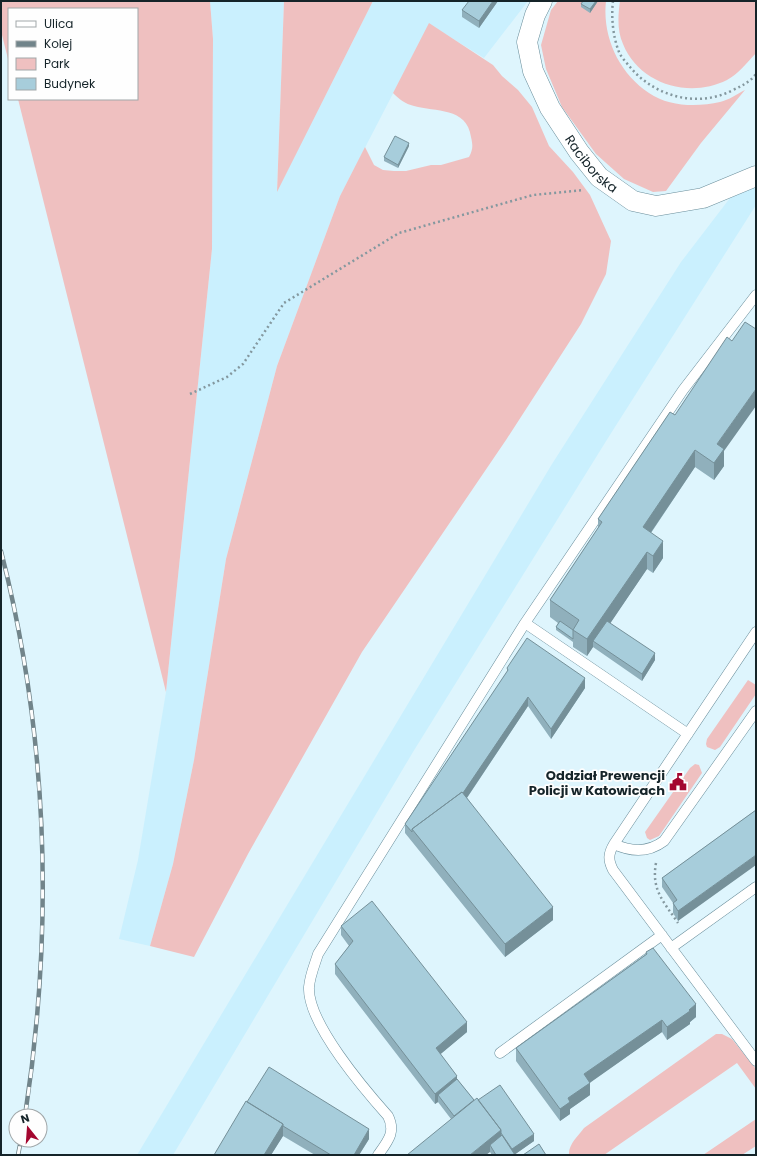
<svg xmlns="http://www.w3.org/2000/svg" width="757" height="1156" font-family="Poppins,sans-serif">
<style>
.built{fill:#caf0fe}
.green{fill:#efc0c0}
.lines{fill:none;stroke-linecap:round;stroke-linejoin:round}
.lane-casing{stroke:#6a8e9b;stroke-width:11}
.street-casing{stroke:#6a8e9b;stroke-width:21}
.path{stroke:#84989f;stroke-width:2.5;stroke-dasharray:2 3;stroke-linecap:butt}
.lane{stroke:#fff;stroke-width:10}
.street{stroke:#fff;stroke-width:20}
.rail-casing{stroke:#71848a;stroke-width:4.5}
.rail{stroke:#fefefe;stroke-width:3;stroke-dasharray:9;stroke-linecap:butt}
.wall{fill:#90b0bc}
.shaded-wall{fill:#759099}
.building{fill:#a7cddb;stroke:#759099}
.labels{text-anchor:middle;stroke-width:3.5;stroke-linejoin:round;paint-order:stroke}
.street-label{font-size:13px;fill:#152429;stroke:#fefefe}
.poi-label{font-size:13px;font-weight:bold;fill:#152429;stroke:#fefefe;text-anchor:end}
</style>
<rect width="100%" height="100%" fill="#def5fd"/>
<path class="built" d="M210,1H284L277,191L373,1H528L484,58L429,24L340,196L277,366L226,559L194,760L173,864L150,946L119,939L138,860L166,692L212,249L213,39Z
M756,187V205L608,438L413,752L173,1155H137L552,464L681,262L730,198Z"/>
<path class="green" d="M1,1H210L213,39L212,249L166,692L18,99H137V9H9V63L1,31Z
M284,1H373L277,192Z
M558,1H606C602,37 619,73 649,93C669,107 698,107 720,102C729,100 737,94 745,90L701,143L666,191L653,192L624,179L596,154L562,107L546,69L541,45L551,10Z
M620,1H756V53C747,63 738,74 727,80C689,99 639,84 623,44C617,31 618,15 620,1Z
M429,23L493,65L502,76L518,90L532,107L549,146L573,172L590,195L611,241L606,274L581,324L506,440L362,652L248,854L194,957L150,946L173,864L194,760L226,559L277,366L340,196L365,147L374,165L383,170L394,171H406L431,165H441L469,157C473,149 473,146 471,137C467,107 435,112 414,106C405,104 399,99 393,93Z
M748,680L756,685V694L720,747L715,750L707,747L706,744L707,739Z
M695,764L699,765L702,773L659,836L650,840L647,838L645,832L690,768Z
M716,1034H722L732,1039L756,1069V1089L737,1063L604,1155H569C568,1145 578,1136 584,1128Z
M756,1119V1146L742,1155H703Z"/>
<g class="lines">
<g class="lane-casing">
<path id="lane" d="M525,623L688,734
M756,632L614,844C608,854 608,860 613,870L756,1061
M614,844C631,852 648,853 664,841L756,711
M671,948L756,887
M500,1053L662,935
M378,1155C388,1141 396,1132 388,1116C364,1089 307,1022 309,987C310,975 315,964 318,954L525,623L683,390L756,295"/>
</g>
<g class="street-casing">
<g id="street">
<path id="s1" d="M542,1L535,15L527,42L533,71L550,108L579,152L599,177L633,201L656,206L703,198L756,176"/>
</g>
</g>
<path class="path" d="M613,1C611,17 613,37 619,52C621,57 626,62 630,67C654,96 696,108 731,91C741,86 749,83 756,74
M190,394L227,377L243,364L284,303L399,233L533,195L583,190
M656,863C651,890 664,902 678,923"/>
<use href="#lane" class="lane"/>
<use href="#street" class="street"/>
<g class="rail-casing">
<path id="rail" d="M1,551C48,736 54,927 25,1116
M18,1155L21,1140"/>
</g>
<use href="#rail" class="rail"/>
</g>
<path class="wall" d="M498,1L479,28L462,17V10Z
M598,1L590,13L581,7V4Z
M409,146L398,168L384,161V157Z
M670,412L724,451V466L714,480L695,467L651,533L663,558L653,573L647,569L610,623L655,660L642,681L593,647L587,656L573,647V642L556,630V627L558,623L550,617V600L598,528V519Z
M507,668L585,688L551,739L528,706L467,798L553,920L505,957L405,833V824L507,672Z
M756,810L678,921L673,913V903L662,887V878Z
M341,926L467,1032L440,1054L457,1079L474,1100H478L534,1141L514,1155H515H492L490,1152L451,1119L438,1102L435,1104L335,974V964L349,946L341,935Z
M646,952L696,1017L690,1022V1024L667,1040L662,1032L590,1082V1095L570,1109V1114L560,1121L516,1061V1048L646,954Z
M247,1102L369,1139L359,1155H315L283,1136L271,1155H214Z"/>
<path class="shaded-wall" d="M493,1H498L479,28V21Z
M596,1H598L590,13V9Z
M409,143V146L398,168V165Z
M756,389V406L724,451V466L714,480V463L717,444Z
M695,450V467L643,544V527Z
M663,541V558L653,573V556Z
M647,552V569L597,643L593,641V647L587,656V639Z
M655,653V660L642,681V674Z
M585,678V688L551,739V729Z
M528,697V706L462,805L418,837Z
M756,855V865L678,921V911Z
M553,907V920L505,957V944Z
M696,1004V1017L690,1022V1024L667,1040V1027Z
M662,1020V1032L584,1087V1074Z
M467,1022V1032L436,1058V1048Z
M457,1076V1086L438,1095V1102L435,1104V1094Z
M590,1083V1095L570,1109V1114L560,1121V1109L568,1098Z
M283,1124V1136L271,1155H264Z
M369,1129V1139L359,1155H354Z
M501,1130V1142L490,1145V1152L486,1155H470Z
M534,1134V1141L514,1155H512V1149Z"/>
<path class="building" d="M469,1H493L479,21L462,10Z
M583,1H596L590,9L581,4Z
M395,136L409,143L398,165L384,157Z
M745,322L756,329V389L717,444L724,449L714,463L695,450L643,527L663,541L653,556L647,552L587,639L573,630L579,620L550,600L602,522L598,519L670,412L675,415L727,337L732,341Z
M560,621L573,630V639L556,627Z
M607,621L655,653L642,674L593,641Z
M527,638L585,678L551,729L528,697L463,793L462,792L412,829V832L405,824L508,670L507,668Z
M462,792L553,907L505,944L412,829Z
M756,810V855L678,911L673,903L677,900L662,878Z
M372,901L467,1022L436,1048L457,1076L435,1094L335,964L353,941L341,926Z
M653,948L696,1004L689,1010L690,1011L667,1027L662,1020L584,1074L590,1083L568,1098L570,1102L560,1109L516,1048L647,954L646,952Z
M269,1067L369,1129L354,1155H331L283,1126V1124L247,1102Z
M457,1079L474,1100L454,1116L438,1095Z
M500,1085L534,1134L512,1149L501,1133V1130L478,1100Z
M477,1098L501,1130L470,1155H407Z
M246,1101L283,1124L264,1155H214Z
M502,1135L515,1155H496L490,1145Z
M539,1144L546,1155H523Z"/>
<defs>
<g id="civic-bare" transform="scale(1.38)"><path d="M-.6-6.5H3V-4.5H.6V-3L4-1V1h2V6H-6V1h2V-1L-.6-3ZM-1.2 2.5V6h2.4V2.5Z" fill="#a4062f" stroke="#fefefe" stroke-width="2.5" paint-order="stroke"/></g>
</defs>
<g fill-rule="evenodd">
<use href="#civic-bare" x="678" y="782"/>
</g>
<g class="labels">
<g class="street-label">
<text dy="5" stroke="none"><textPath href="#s1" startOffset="184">Raciborska</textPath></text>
</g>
<g class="poi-label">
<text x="665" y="780">Oddział Prewencji<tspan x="665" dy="15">Policji w Katowicach</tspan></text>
</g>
</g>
<rect width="757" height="1156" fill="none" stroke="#152429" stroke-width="4"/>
<rect x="8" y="8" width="130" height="92" fill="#fefefe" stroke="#a1a7a9"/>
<rect x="16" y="21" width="20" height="6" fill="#ffffff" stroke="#a1a7a9"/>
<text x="44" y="28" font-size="12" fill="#152429">Ulica</text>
<rect x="16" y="41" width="20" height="6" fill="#71848a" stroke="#a1a7a9"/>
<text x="44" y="48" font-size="12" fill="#152429">Kolej</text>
<rect x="16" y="58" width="20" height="12" fill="#efc0c0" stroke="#a1a7a9"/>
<text x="44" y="68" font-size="12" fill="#152429">Park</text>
<rect x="16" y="78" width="20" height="12" fill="#a7cddb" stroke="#a1a7a9"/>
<text x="44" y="88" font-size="12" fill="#152429">Budynek</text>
<g transform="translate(28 1128) rotate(343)"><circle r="19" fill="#fefefe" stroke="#a1a7a9"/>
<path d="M0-3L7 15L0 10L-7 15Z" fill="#a4062f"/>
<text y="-6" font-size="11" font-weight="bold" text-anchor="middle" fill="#152429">N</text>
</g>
</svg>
